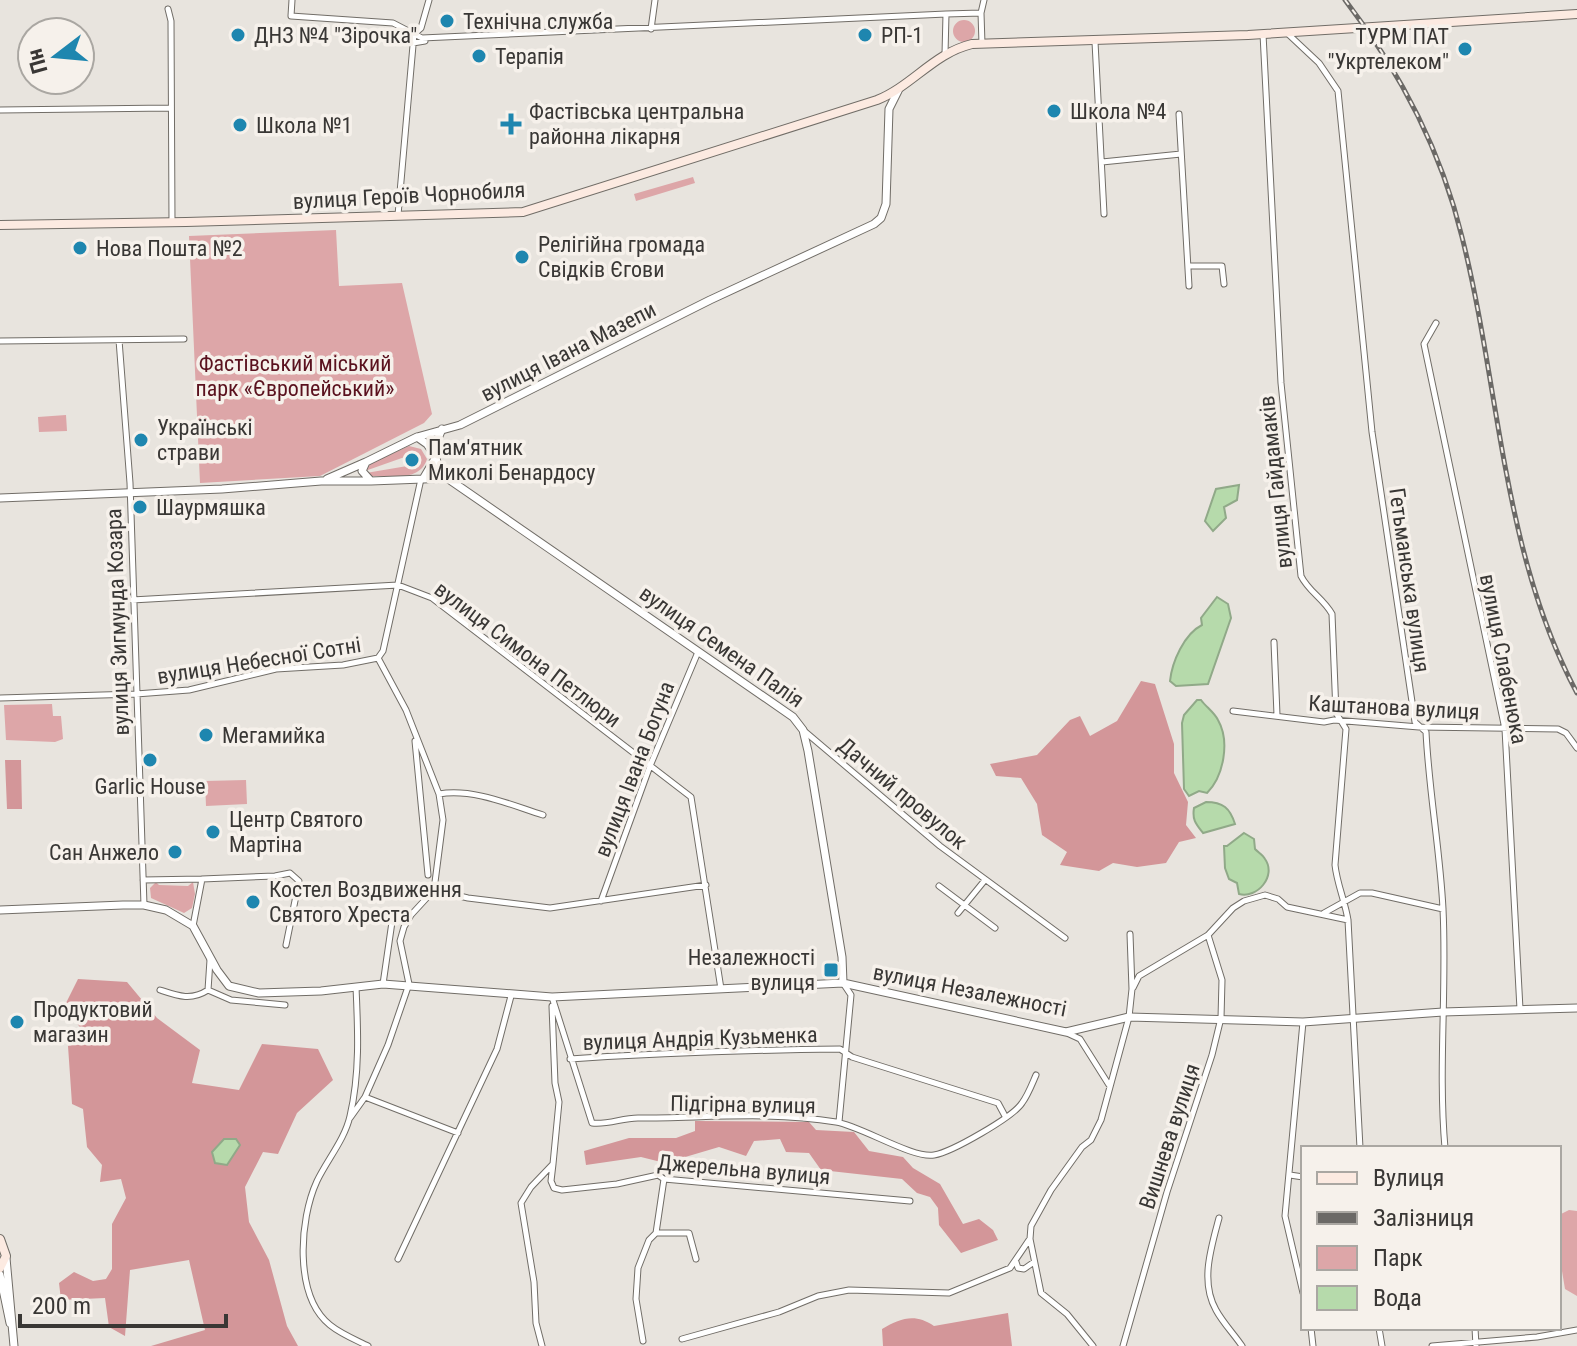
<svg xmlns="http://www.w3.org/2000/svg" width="1577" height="1346" font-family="'Roboto Condensed',sans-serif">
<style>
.green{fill:#dda6a8}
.forest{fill:#d39699}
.water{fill:#b6daab;stroke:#90a988;stroke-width:2}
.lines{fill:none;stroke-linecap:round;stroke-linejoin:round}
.minor-casing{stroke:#716d67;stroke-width:7}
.tertiary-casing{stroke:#716d67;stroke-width:9}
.secondary-casing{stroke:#716d67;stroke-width:10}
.minor{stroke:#fff;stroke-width:5}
.tertiary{stroke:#fff;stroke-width:7}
.secondary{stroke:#fceae1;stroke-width:8}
.rail-casing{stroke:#6b6966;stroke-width:5}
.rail{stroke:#f6f1eb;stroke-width:2;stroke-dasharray:6;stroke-linecap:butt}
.poi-dot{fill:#1e86af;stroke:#f6f1eb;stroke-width:3}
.labels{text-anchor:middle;stroke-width:7;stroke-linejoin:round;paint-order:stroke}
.poi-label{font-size:22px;fill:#393735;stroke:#f6f1eb;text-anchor:start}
.street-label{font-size:22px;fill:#393735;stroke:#f6f1eb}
.park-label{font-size:22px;fill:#5a111e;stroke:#f6f1eb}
</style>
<rect width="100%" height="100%" fill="#e8e4de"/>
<path class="green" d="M953 31a11 11 0 1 1 22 0a11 11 0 1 1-22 0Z
M693,177L695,183L636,201L634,194Z
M336,230L339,286L402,283L432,414L424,423L320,476L200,483L189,236Z
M66,415L67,431L39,432L38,417Z
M409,446L421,449L427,459C420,482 390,476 371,476L366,473L419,464L420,459L416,453L365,471L367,465Z
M52,704L53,716H61L63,739L55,742L6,740L4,705Z
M246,780L247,804L206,806L205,781Z
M156,882L159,885L188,886L193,882L195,894L192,908L184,913L151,898L150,888Z
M1569,1210L1577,1211V1296L1565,1289L1559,1253V1215Z"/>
<path class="forest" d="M1141,681L1155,684L1174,744V773L1188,802L1186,825L1196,838L1179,842L1166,863L1137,867L1113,863L1099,871L1060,865L1067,852L1042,835L1037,804L1021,778L996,776L990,764L1037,755L1070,720L1080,716L1090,736L1117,721Z
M5,760H21L22,809H7Z
M78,979L127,982L157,1018L200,1050L192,1083L239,1090L262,1044L318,1049L333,1080L297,1113L278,1154L263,1152L245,1187L249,1222L269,1260L287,1326L298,1346H151L205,1330L189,1260L130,1270L125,1336L109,1327L105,1298L61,1300L59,1283L74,1272L93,1281L106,1279L112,1269V1224L126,1198L121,1179L100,1182L102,1165L87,1147L83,1109L72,1104L68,1046L82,1042L81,1029L65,1005Z
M695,1121L809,1122L816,1130L854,1132L869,1151L903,1157L913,1168L940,1184L963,1224L979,1219L993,1230L998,1240L961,1253L939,1225L938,1208L930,1197L917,1193L902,1179L821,1170L809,1153L786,1152L780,1139L754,1141L746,1156L719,1147L665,1163L641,1157L586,1165L584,1151L629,1138H676L695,1131Z
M1008,1313L1012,1346H883L882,1329C901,1318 915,1313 934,1326Z"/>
<path class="water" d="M1239,485L1237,500L1224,507L1226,518L1213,531L1205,521L1216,489Z
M1217,597L1228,604L1231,618L1208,684L1176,686L1170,681C1172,662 1184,634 1202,625L1201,618Z
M1197,700H1201C1206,707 1214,712 1218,720C1230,741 1224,776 1207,793L1199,791L1189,796L1184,789L1182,723L1184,715Z
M1206,802C1223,802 1230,808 1235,824L1203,833C1196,824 1192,820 1194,808Z
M1244,833L1254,839L1255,849C1259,853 1263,855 1265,859C1277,876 1257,899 1239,894L1237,883L1229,879L1225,868L1224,846H1227Z
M224,1139H236L240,1145L227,1165L215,1163L212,1152Z"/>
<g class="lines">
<g class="minor-casing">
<path id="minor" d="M292,0L291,16L393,23L422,38L946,14L945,54
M168,9L171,21L172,223
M946,14L981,13
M651,29L655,0
M1287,33L1319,63L1338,91L1372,432L1415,722L1426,732C1429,792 1440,850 1443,909C1447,989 1438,1069 1445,1148
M1263,34L1281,383L1301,576C1309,592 1323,598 1332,614L1336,713L1346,729L1335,865C1337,884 1345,901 1348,920L1360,1148
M1095,42L1104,214
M413,43L425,41
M982,44L981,13L984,0
M0,110L170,108
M1179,114L1189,286
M1102,162L1181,154
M398,215L414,34L421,28L429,0
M1188,266H1222L1224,284
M1436,323L1424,344L1505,729L1520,1009
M119,340L130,483L144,905
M0,341L184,339
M132,600L398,585L432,598L691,797L721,989
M1274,642L1277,715
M378,658L383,651L421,479
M0,698L136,694L189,690L276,669L343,665L378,658
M1233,711L1324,722L1334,720L1419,727L1558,729L1566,733L1577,748
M803,730L940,846L1065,938
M415,741L428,875
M439,794C473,788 511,805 543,815
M202,879L275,876L290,873L299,881L286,945
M143,880L202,879L193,926
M939,886L995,928
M434,890L468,898L550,908L706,885
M601,901L650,766L698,652
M958,913L985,880
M1324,913L1360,893H1372L1443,909
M383,984L392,922
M356,987C358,1030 360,1074 350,1116C345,1139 327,1160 317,1181C299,1220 294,1296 330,1325C341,1334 356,1340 368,1346
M1133,988L1139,976L1208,935L1233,908L1244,901L1265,895L1278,899L1287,907L1348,920
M160,990C178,996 191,1001 208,990L231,1000L285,1005
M208,990L210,960
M552,997L592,1123C609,1125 624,1117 640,1118C705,1118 771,1111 836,1122C861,1126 913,1159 934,1155C952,1152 1013,1117 1022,1103C1028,1095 1032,1084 1036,1075
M1303,1022L1285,1216L1303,1293
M1067,1033L1080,1039L1109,1085
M570,1059C660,1053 750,1050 840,1049L852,1057L998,1103L1005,1116
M365,1097L458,1133
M350,1118L365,1097L388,1045L409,984L400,941L404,927L411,915L434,890L443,820L439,794L406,710L378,658
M839,1122L851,995L843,983
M553,1164L551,1181L554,1188L562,1190L617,1184L658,1175L664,1179L910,1201
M1290,1175L1303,1177
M1219,1218C1211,1248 1200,1282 1216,1310C1223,1323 1234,1334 1242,1346
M656,1233H689L696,1259
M398,1259L497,1049L511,996
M1016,1262L1018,1268L1024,1269L1034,1262
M1311,1328L1313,1346
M1379,1328L1382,1346
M1475,1328L1476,1346
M682,1339L779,1312L818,1296L849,1290L949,1293L1010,1268L1029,1240
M643,1341L636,1299L638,1268L649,1240L656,1233L664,1179
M542,1346L536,1323L534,1282L521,1203L531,1187L553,1164L559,1102L555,1083L552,1006
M1093,1346L1067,1314L1041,1293L1030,1239L1031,1226L1051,1190L1082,1147L1091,1140L1101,1120L1129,1017L1132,989L1130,934
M1123,1346L1167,1192L1212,1055L1221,1018L1222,980L1208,935
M1432,1346L1537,1337L1577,1330"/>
</g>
<g class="tertiary-casing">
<path id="tertiary" d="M417,437L427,444L436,457L423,479L371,481L362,471L366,462L417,437L460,425L710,300L874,224L881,218L886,204L889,109L898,91
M433,450L442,429
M436,457L438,468L447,478L793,717L803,730L808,751L842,957L843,983
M327,479L366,462
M423,479L447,478
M0,498L222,489L321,481H369
M0,910L123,905H144L166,910L193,926L217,970L229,986L259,993L321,991L383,984L552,997L843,983L1066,1032L1129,1017L1303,1022L1443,1012L1577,1008
M6,1258L14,1346
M0,1275L10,1323"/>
</g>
<g class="secondary-casing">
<path id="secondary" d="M0,225L186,222L523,212L877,100C912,86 934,53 972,44L1248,35L1577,14
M0,1239L6,1256L0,1268"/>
</g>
<use href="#minor" class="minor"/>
<use href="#tertiary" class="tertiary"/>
<use href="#secondary" class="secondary"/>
<g class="rail-casing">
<path id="rail" d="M1345,0C1399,70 1441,150 1462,237C1500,388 1502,553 1577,693"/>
</g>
<use href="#rail" class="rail"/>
</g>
<g class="poi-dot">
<circle cx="447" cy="21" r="8"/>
<circle cx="238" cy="35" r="8"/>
<circle cx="865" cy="35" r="8"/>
<circle cx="1465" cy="49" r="8"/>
<circle cx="479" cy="56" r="8"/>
<circle cx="1054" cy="111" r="8"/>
<path d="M507 112h8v8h8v8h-8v8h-8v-8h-8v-8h8z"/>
<circle cx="240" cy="125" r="8"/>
<circle cx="80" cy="248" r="8"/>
<circle cx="522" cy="257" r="8"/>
<circle cx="141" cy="440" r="8"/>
<circle cx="412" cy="460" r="8"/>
<circle cx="140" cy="507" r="8"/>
<circle cx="206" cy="735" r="8"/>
<circle cx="150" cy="760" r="8"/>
<circle cx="213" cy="832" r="8"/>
<circle cx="175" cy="852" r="8"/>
<circle cx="253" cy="902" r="8"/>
<rect x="823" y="962" width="16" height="16" rx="4"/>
<circle cx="17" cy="1022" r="8"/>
</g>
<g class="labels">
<g class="poi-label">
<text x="463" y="29">Технічна служба</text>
<text x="254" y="43">ДНЗ №4 "Зірочка"</text>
<text x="881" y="43">РП-1</text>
<text x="1449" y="44" text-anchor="end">ТУРМ ПАТ<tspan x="1449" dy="25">"Укртелеком"</tspan></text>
<text x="495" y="64">Терапія</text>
<text x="529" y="119">Фастівська центральна<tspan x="529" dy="25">районна лікарня</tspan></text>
<text x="1070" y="119">Школа №4</text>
<text x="256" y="133">Школа №1</text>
<text x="538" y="252">Релігійна громада<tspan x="538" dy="25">Свідків Єгови</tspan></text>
<text x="96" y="256">Нова Пошта №2</text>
<text x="157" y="435">Українські<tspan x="157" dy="25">страви</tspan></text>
<text x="428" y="455">Пам'ятник<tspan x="428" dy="25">Миколі Бенардосу</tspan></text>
<text x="156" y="515">Шаурмяшка</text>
<text x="222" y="743">Мегамийка</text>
<text x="150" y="794" text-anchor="middle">Garlic House</text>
<text x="229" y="827">Центр Святого<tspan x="229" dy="25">Мартіна</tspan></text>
<text x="159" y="860" text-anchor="end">Сан Анжело</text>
<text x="269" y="897">Костел Воздвиження<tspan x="269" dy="25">Святого Хреста</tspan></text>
<text x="815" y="965" text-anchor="end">Незалежності<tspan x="815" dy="25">вулиця</tspan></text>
<text x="33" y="1017">Продуктовий<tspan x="33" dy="25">магазин</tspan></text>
</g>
<g class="street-label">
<text transform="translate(409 195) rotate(-3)" y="8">вулиця Героїв Чорнобиля</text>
<text transform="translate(568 351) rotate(-27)" y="8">вулиця Івана Мазепи</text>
<text transform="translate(1275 482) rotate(-96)" y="8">вулиця Гайдамаків</text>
<text transform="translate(1410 580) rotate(82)" y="8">Гетьманська вулиця</text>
<text transform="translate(117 622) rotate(-92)" y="8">вулиця Зигмунда Козара</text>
<text transform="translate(722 646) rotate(35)" y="8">вулиця Семена Палія</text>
<text transform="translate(528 654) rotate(37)" y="8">вулиця Симона Петлюри</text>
<text transform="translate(1504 659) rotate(79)" y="8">вулиця Слабенюка</text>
<text transform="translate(259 660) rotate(-9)" y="8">вулиця Небесної Сотні</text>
<text transform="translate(1394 707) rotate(3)" y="8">Каштанова вулиця</text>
<text transform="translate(634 769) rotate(-69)" y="8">вулиця Івана Богуна</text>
<text transform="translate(903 793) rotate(40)" y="8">Дачний провулок</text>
<text transform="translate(970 990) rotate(11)" y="8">вулиця Незалежності</text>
<text transform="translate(700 1038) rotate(-2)" y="8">вулиця Андрія Кузьменка</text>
<text transform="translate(743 1104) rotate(1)" y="8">Підгірна вулиця</text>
<text transform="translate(1169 1136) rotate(-72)" y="8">Вишнева вулиця</text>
<text transform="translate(744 1169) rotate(5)" y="8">Джерельна вулиця</text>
</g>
<g class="park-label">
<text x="295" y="371">Фастівський міський<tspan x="295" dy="25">парк «Європейський»</tspan></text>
</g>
</g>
<rect x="1301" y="1146" width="260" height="184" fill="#f6f1eb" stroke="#aaa7a2" stroke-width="2"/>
<rect x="1317" y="1172" width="40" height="12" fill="#fceae1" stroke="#aaa7a2" stroke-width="2"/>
<text x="1373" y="1186" font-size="24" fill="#393735">Вулиця</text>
<rect x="1317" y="1212" width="40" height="12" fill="#6b6966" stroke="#aaa7a2" stroke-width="2"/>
<text x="1373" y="1226" font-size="24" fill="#393735">Залізниця</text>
<rect x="1317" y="1246" width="40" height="24" fill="#dda6a8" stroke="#aaa7a2" stroke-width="2"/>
<text x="1373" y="1266" font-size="24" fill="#393735">Парк</text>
<rect x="1317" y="1286" width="40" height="24" fill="#b6daab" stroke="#aaa7a2" stroke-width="2"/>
<text x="1373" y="1306" font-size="24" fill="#393735">Вода</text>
<g transform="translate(56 56) rotate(254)"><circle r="38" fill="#f6f1eb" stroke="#aaa7a2" stroke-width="2"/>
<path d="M0-6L14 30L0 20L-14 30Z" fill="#1e86af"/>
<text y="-12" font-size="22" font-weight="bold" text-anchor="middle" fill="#393735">Пн</text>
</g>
<path d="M20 1314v12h206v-12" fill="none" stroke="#393735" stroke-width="4"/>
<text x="32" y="1314" font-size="24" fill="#393735" stroke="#f6f1eb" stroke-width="6" paint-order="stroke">200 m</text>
</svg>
